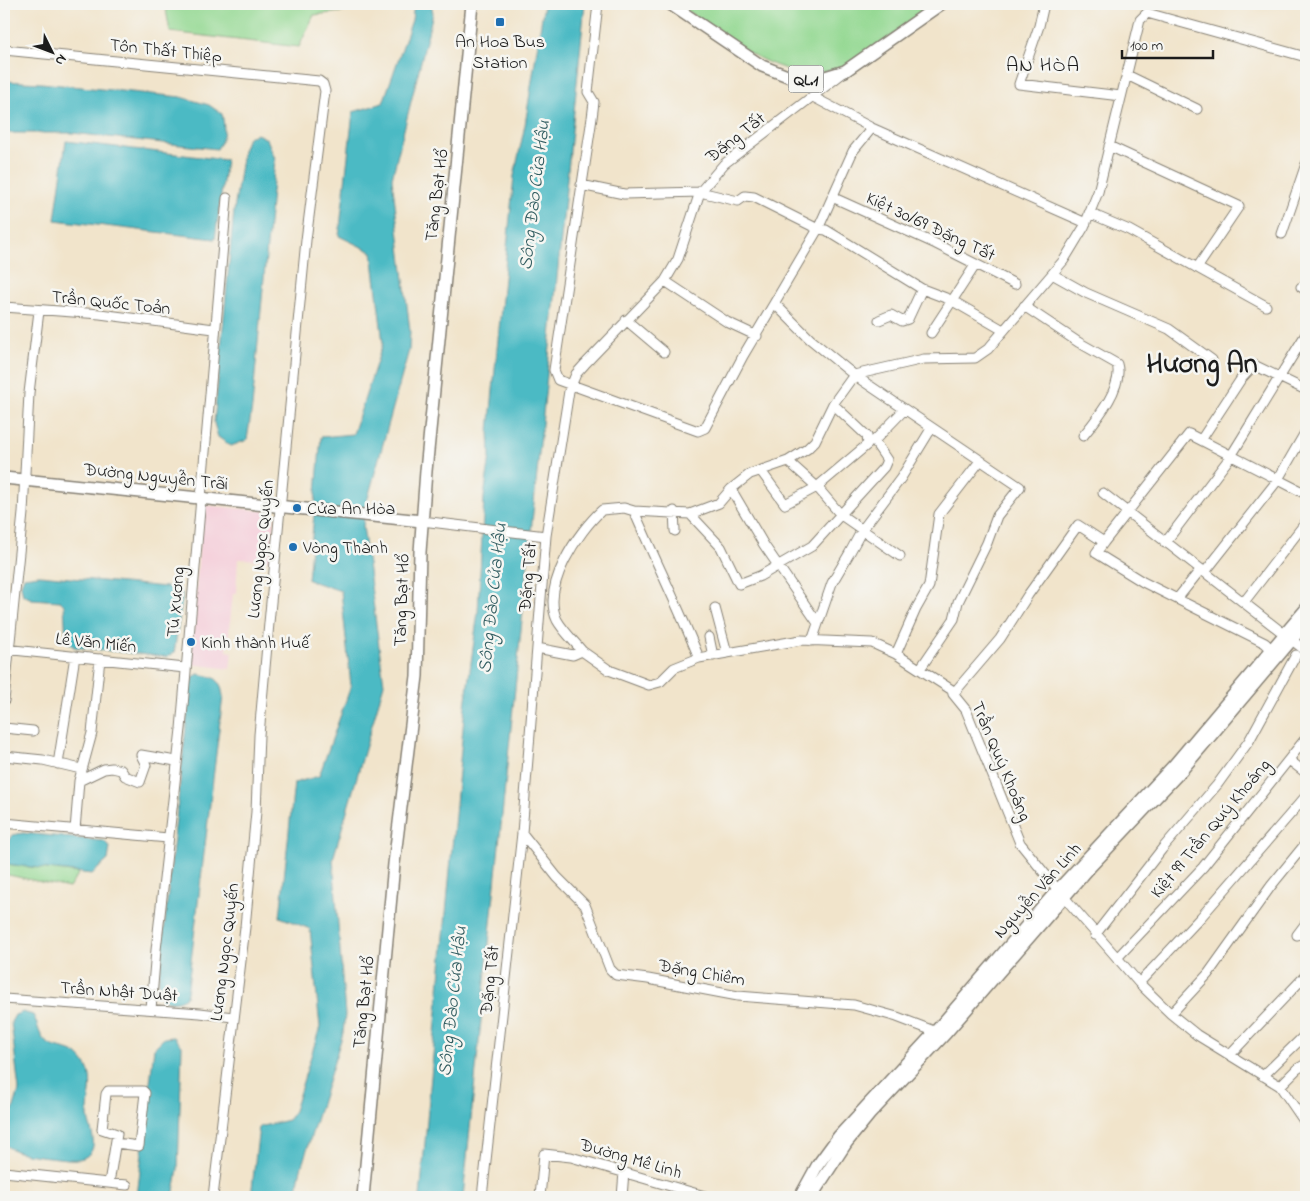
<svg xmlns="http://www.w3.org/2000/svg" width="1310" height="1201" font-family="'Indie Flower',sans-serif">
<style>
.built{fill:#f5cfda}
.green{fill:#93d891;stroke:#587a56}
.water{fill:#4bbac4;stroke:#346b70}
.lines{fill:none;stroke-linecap:round;stroke-linejoin:round}
.minor-casing{stroke:#868074;stroke-width:11}
.major-casing{stroke:#868074;stroke-width:14}
.minor{stroke:#fff;stroke-width:9}
.major{stroke:#fff;stroke-width:11}
.poi-dot{fill:#1f6fb2;stroke:#f6f6f2;stroke-width:2}
.labels{text-anchor:middle;stroke-width:5;stroke-linejoin:round;paint-order:stroke}
.shield{fill:#f6f6f2;stroke:#5d5d5c;stroke-width:1}
.shield-label{font-size:16px;font-weight:bold;fill:#1c1c1c}
.poi-label{font-size:18px;fill:#1c1c1c;stroke:#f6f6f2;text-anchor:start}
.street-label{font-size:18px;fill:#1c1c1c;stroke:#f6f6f2}
.water-label{font-size:19px;font-style:italic;fill:#2f5b5f;stroke:#f6f6f2}
.quarter-label{font-size:20px;letter-spacing:1px;fill:#1c1c1c;stroke:#f6f6f2}
.town-label{font-size:28px;font-weight:bold;fill:#1c1c1c;stroke:#f6f6f2}
</style>
<rect width="100%" height="100%" fill="#f6f6f2"/>
<filter id="ink" filterUnits="userSpaceOnUse"><feTurbulence type="fractalNoise" baseFrequency=".02" numOctaves="2"/><feDisplacementMap in="SourceGraphic" scale="10" xChannelSelector="R" yChannelSelector="G"/><feConvolveMatrix kernelMatrix="1 2 1 2 8 2 1 2 1" color-interpolation-filters="sRGB"/></filter>
<filter id="wash" filterUnits="userSpaceOnUse"><feTurbulence type="fractalNoise" baseFrequency=".0096" numOctaves="4" result="noise"/><feDisplacementMap in="SourceGraphic" scale="20" xChannelSelector="R" yChannelSelector="G"/><feGaussianBlur stdDeviation="1.12" result="paint"/><feColorMatrix in="noise" values="0 0 0 0 0 0 0 0 0 0 0 0 0 0 0 0 0 1.4 0 .05"/><feComposite in="paint" operator="in"/></filter>
<g filter="url(#wash)">
<rect width="100%" height="100%" fill="#f1e4cb"/>
<path class="built" d="M202,505L275,512L271,560L238,559L236,593H233L227,651L232,652L230,669L191,664Z"/>
<path class="green" d="M165,4H411L314,15L299,47L170,32Z
M677,4H936C909,22 876,50 847,64C788,95 724,35 677,4Z
M6,864L79,873L69,888L4,874Z"/>
<path class="water" d="M414,4H431L433,13L392,178L410,331L409,350L366,505L363,526L384,684L333,859L345,1015L343,1033L300,1172L296,1197H251L259,1127L288,1120L293,1114L320,1027L310,929L280,917L294,783L319,776L351,686L341,591L308,580L321,437L353,434L383,343L372,252L339,236L353,112L383,103L412,20Z
M544,4H585L463,1197H420L465,706L478,612L484,497L490,456L489,431L514,176L525,125Z
M4,81L41,83L181,97L209,105L222,114C225,128 225,137 217,149L72,133H4Z
M257,134L267,139L275,159L252,407L247,440L231,446L218,437L214,423L234,211L243,151L248,137Z
M66,141L226,160L215,239L55,220Z
M39,575L176,588L182,593V601L174,653L167,657L74,647L66,641L64,605L60,601L32,599L23,595L21,585L24,577Z
M198,674C215,677 220,677 223,696L188,986L186,997C177,1003 171,1002 162,999L159,993V976L190,690L194,677Z
M23,833L104,841L110,847L108,860L92,874L6,864C2,853 6,844 12,835Z
M23,1012L33,1015C38,1023 39,1039 49,1044C63,1052 76,1046 87,1067C95,1081 87,1101 88,1116C89,1127 98,1143 90,1153C83,1162 69,1159 58,1158C42,1156 15,1155 4,1144V1117L13,1110L19,1090L11,1022L15,1015Z
M174,1037L182,1046L178,1170L173,1197H137L154,1048L164,1038Z"/>
</g>
<g filter="url(#ink)">
<g class="lines">
<g class="minor-casing">
<path id="minor" d="M598,4L588,92L594,102L592,118L554,370L558,380L698,431L705,428L743,356L818,229L853,151L872,128
M1044,4L1039,26L1019,84L1121,96
M4,50L319,81L323,84L325,91L306,240L269,623L259,735L256,812L245,927L213,1197
M1127,75L1197,109
M813,97L872,128L1086,223
M1109,146L1239,206L1197,268
M581,185L624,194L700,192L738,201L745,196L754,197L818,229L826,230L922,289L951,300L1003,330
M832,197L936,244L1015,284
M1089,213L1129,230L1266,306
M1282,234L1306,164
M1052,274L1086,293L1169,329L1212,360
M665,281L727,322L757,336
M1301,287L1306,290
M775,304L810,339L854,375L1020,487L997,516L987,543L958,602L954,619L920,669
M1024,306L1078,342L1117,364C1124,387 1096,420 1083,436
M4,307L100,314L214,329
M626,320L664,352
M879,320L891,315L902,321L908,319L922,289
M931,333L976,264
M1201,440L1241,379L1254,365L1306,390
M788,461L817,487L841,515L900,556
M761,471L785,504L817,487L868,444L867,436L833,404
M731,489L764,545L817,622
M1103,493L1306,651
M634,511C655,560 679,608 699,658
M674,511L675,531
M690,514L721,547L739,584L760,576L812,546L884,467L887,460L874,441L904,410
M422,521L546,536
M1104,542L1189,434L1306,494
M1165,543L1231,456L1306,334
M1205,572L1277,481L1306,431
M1177,599L1201,569
M1244,602L1306,522
M715,608L727,653
M709,637L713,656
M812,641L832,583L849,554L862,530L901,478L931,429
M537,648L573,655L582,651L609,670L649,685L660,682L674,668L699,658L801,640L872,643L896,654L952,690L953,694L966,710L1020,843L1058,890
M4,649L185,668
M582,651C575,642 563,631 557,620C541,586 578,532 602,510L624,508L634,511L690,514L719,503L731,489L750,474L788,461L807,449L815,441L833,404L854,375L924,359L975,358L988,349L1064,260L1084,227L1098,192L1140,20L1147,13L1306,57
M896,654L916,609L929,586L939,514L980,461
M953,694L1000,639L1028,595L1078,525L1104,542L1096,553L1143,582L1265,643L1272,650
M4,701L23,513L29,393L39,311
M4,728L33,731
M141,755L176,761
M4,756L43,760L81,769
M1289,760L1306,773
M58,764L75,656
M79,781L104,769L112,768L121,770L125,776L140,782L146,765L141,755
M4,823L168,838
M75,830L79,781L92,733L100,659
M522,833L557,877L585,905L610,969L616,975L648,979L738,996L854,1005L897,1017L939,1033
M1064,897L1139,983L1171,1014L1197,1035L1280,1086L1306,1124
M1095,935L1162,849L1217,785L1249,741L1296,655
M1297,935L1306,923
M1117,958L1203,867L1306,738
M1139,983L1201,917L1306,796
M4,999L200,1013L233,1017
M151,1009L156,950L181,729L227,198
M1171,1014L1208,974L1271,886L1306,843
M1230,1055L1306,975
M1263,1076L1306,1034
M1280,1086L1297,1069L1306,1064
M4,1172L127,1185
M109,1183L117,1134L102,1129L106,1094L108,1091H143L145,1093L139,1146L116,1143
M482,1197L522,833L546,536L569,391L576,374L585,364L665,281L678,259L700,192L724,164L843,73
M540,1197L544,1154L571,1157L708,1197
M622,1197L624,1172"/>
</g>
<g class="major-casing">
<path id="major" d="M670,4L762,66L790,77L803,79L822,78L845,71L941,4
M4,478L422,521
M363,1197L394,864L417,676L420,552L426,471L472,4
M800,1197L817,1166L839,1136L935,1032L1053,895L1174,765L1306,609
M811,1197L847,1142L869,1115L946,1033L1091,866L1181,771L1306,623"/>
</g>
<use href="#minor" class="minor"/>
<use href="#major" class="major"/>
</g>
</g>
<g class="poi-dot">
<rect x="495" y="17" width="10" height="10" rx="2.5"/>
<circle cx="297" cy="508" r="5"/>
<circle cx="293" cy="547" r="5"/>
<circle cx="191" cy="642" r="5"/>
</g>
<g class="labels">
<rect class="shield" x="788.5" y="65.5" width="35" height="27" rx="4"/>
<g class="shield-label">
<text x="806" y="85">QL.1</text>
</g>
<g class="poi-label">
<text x="500" y="47" text-anchor="middle">An Hoa Bus<tspan x="500" dy="21">Station</tspan></text>
<text x="307" y="514">Cửa An Hòa</text>
<text x="303" y="553">Vòng Thành</text>
<text x="201" y="648">Kinh thành Huế</text>
</g>
<g class="street-label">
<text transform="translate(166 50) rotate(6)" y="6">Tôn Thất Thiệp</text>
<text transform="translate(735 137) rotate(-38)" y="6">Đặng Tất</text>
<text transform="translate(436 195) rotate(-83)" y="6">Tăng Bạt Hổ</text>
<text transform="translate(931 226) rotate(25)" y="6">Kiệt 30/69 Đặng Tất</text>
<text transform="translate(111 302) rotate(6)" y="6">Trần Quốc Toản</text>
<text transform="translate(156 476) rotate(6)" y="6">Đường Nguyễn Trãi</text>
<text transform="translate(260 549) rotate(-84)" y="6">Lương Ngọc Quyến</text>
<text transform="translate(527 577) rotate(-85)" y="6">Đặng Tất</text>
<text transform="translate(401 600) rotate(-88)" y="6">Tăng Bạt Hổ</text>
<text transform="translate(175 602) rotate(-85)" y="6">Tú Xương</text>
<text transform="translate(96 642) rotate(6)" y="6">Lê Văn Miến</text>
<text transform="translate(1002 761) rotate(67)" y="6">Trần Quý Khoáng</text>
<text transform="translate(1210 828) rotate(-50)" y="6">Kiệt 99 Trần Quý Khoáng</text>
<text transform="translate(1037 890) rotate(-48)" y="6">Nguyễn Văn Linh</text>
<text transform="translate(224 952) rotate(-83)" y="6">Lương Ngọc Quyến</text>
<text transform="translate(702 972) rotate(10)" y="6">Đặng Chiêm</text>
<text transform="translate(489 980) rotate(-84)" y="6">Đặng Tất</text>
<text transform="translate(119 991) rotate(4)" y="6">Trần Nhật Duật</text>
<text transform="translate(363 1002) rotate(-84)" y="6">Tăng Bạt Hổ</text>
<text transform="translate(631 1158) rotate(16)" y="6">Đường Mê Linh</text>
</g>
<g class="water-label">
<text transform="translate(533 195) rotate(-83)" y="7">Sông Đào Cửa Hậu</text>
<text transform="translate(491 598) rotate(-84)" y="7">Sông Đào Cửa Hậu</text>
<text transform="translate(451 1001) rotate(-84)" y="7">Sông Đào Cửa Hậu</text>
</g>
<g class="quarter-label">
<text x="1043" y="71">AN HÒA</text>
</g>
<g class="town-label">
<text x="1202" y="372">Hương An</text>
</g>
</g>
<rect width="1310" height="1201" fill="none" stroke="#f6f6f2" stroke-width="20"/>
<g transform="translate(52 52) rotate(132)" stroke="#f6f6f2" stroke-width="4" paint-order="stroke">
<path d="M0-4L9 19L0 12L-9 19Z" fill="#1c1c1c"/>
<text y="-8" font-size="14" font-weight="bold" text-anchor="middle" fill="#1c1c1c">N</text>
</g>
<path d="M1122 50v8h91v-8" fill="none" stroke="#1c1c1c" stroke-width="2.5"/>
<text x="1130" y="50" font-size="15" fill="#1c1c1c" stroke="#f6f6f2" stroke-width="4" paint-order="stroke">100 m</text>
</svg>
